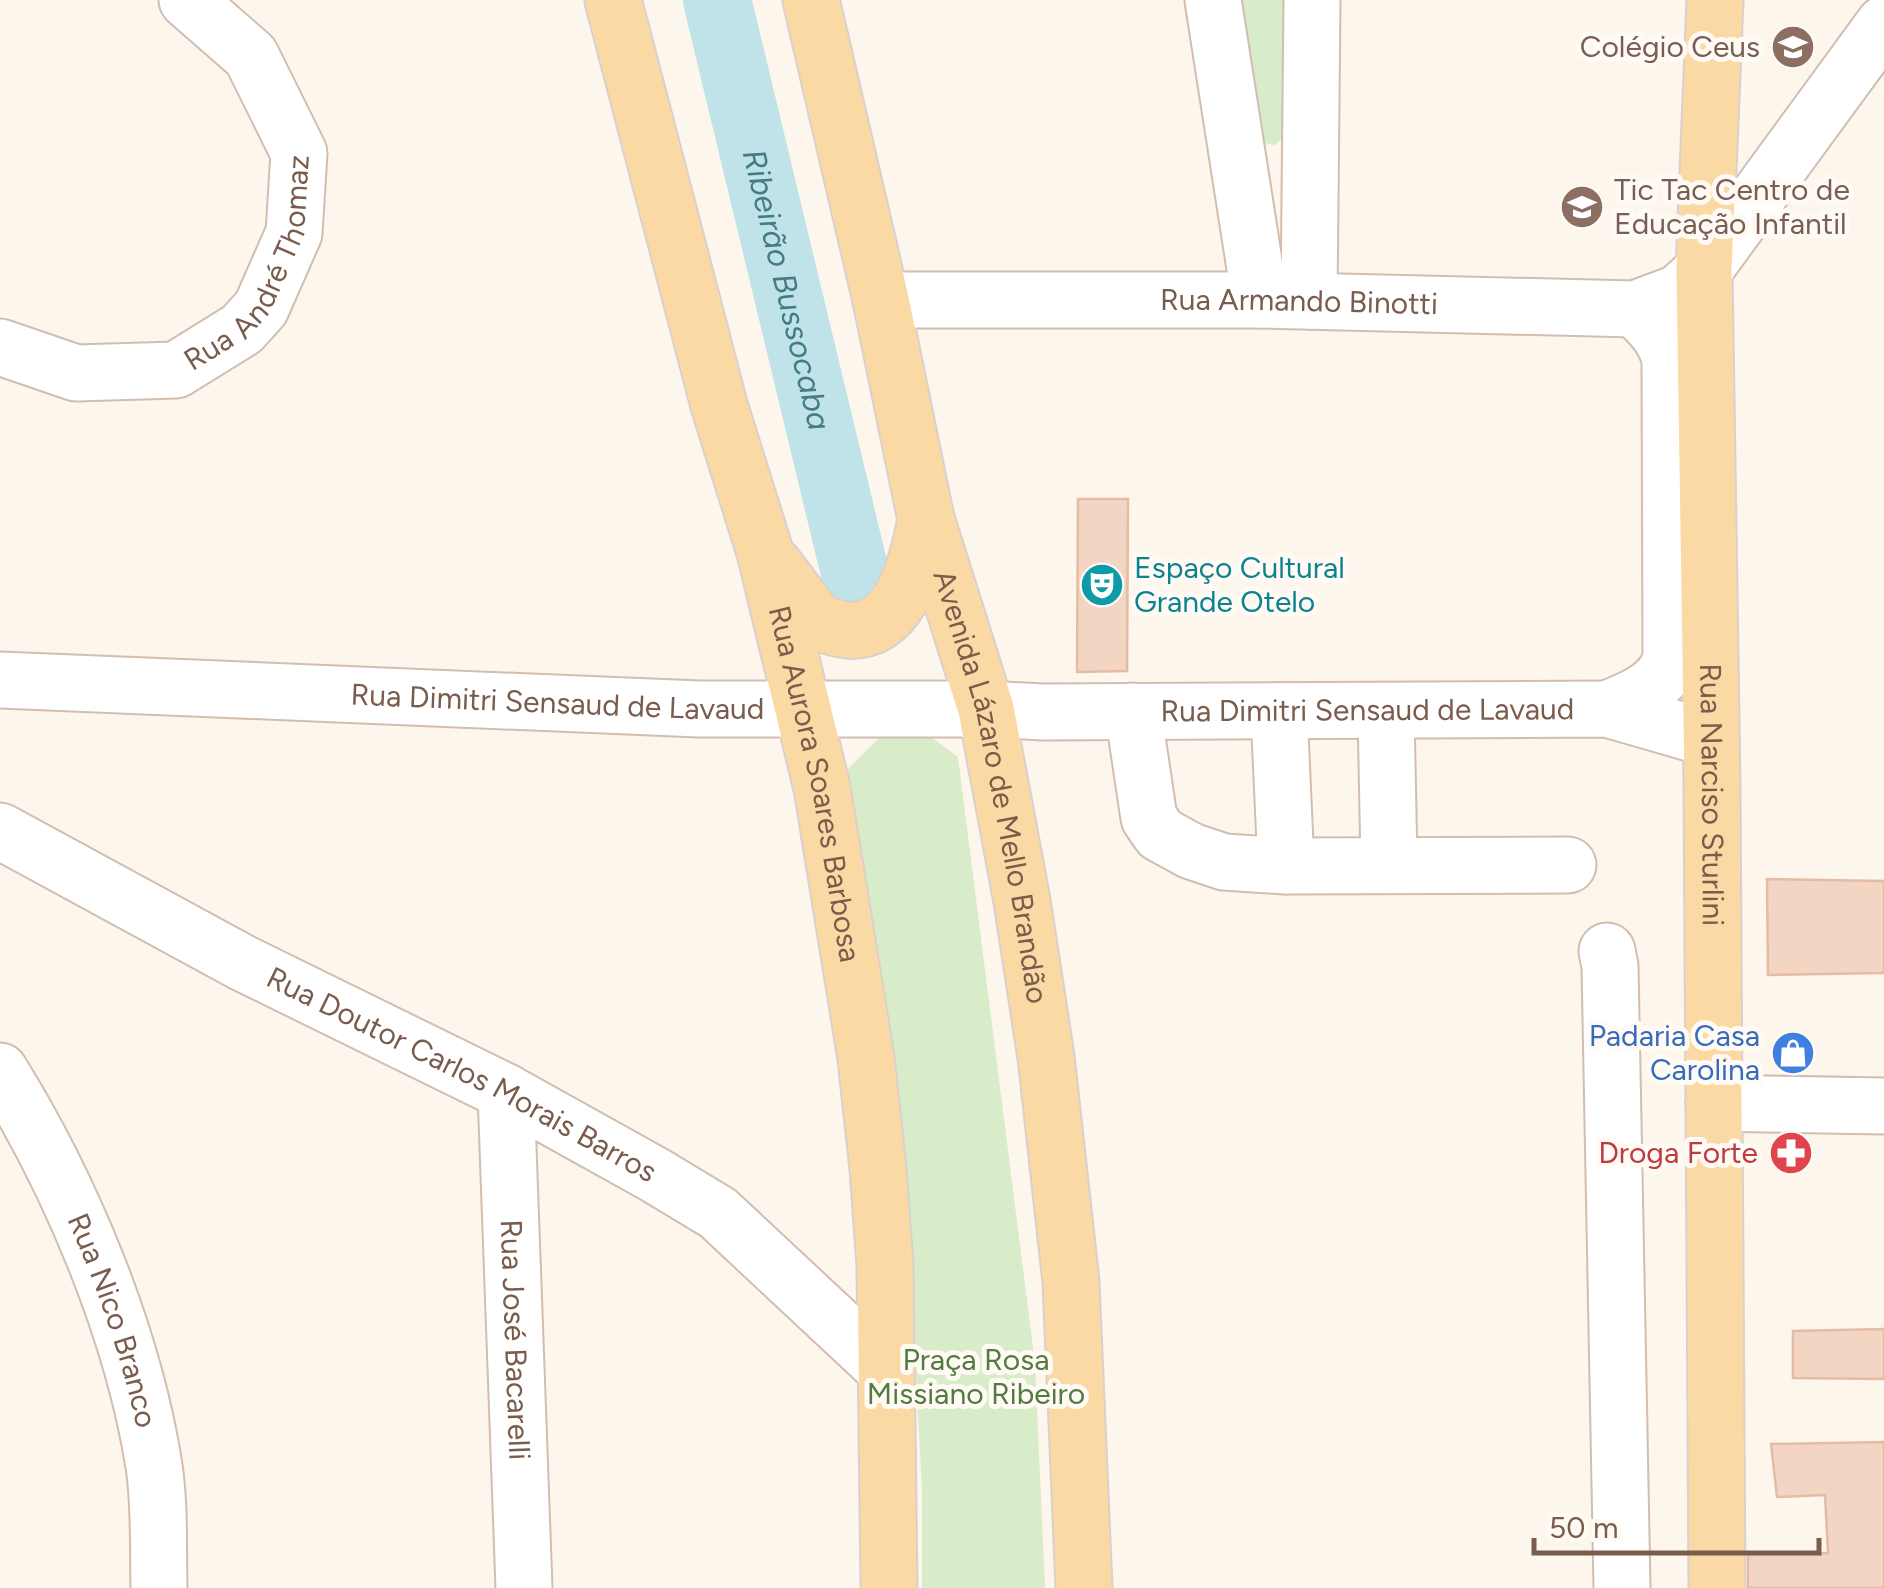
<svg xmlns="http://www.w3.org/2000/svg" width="1884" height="1588" font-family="Figtree,sans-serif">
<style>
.green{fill:#d8ecc9}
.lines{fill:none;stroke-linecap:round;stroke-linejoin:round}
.river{stroke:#bfe3e8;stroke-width:68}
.building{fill:#f3d5c3;stroke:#e6bba3;stroke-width:2.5}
.minor-casing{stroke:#d1beb0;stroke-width:59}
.major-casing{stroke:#dad1cd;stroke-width:59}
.minor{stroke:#fff;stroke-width:55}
.major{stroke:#fbd9a5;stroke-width:55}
.labels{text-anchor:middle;stroke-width:10;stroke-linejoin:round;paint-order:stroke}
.education-label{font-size:30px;fill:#785e54;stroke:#fffaf3;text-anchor:end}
.street-label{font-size:30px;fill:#7a5c4d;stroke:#fffaf3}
.culture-label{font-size:30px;fill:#0d838f;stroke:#fffaf3;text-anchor:start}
.shop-label{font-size:30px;fill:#366cbe;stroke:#fffaf3;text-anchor:end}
.health-label{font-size:30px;fill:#be3a42;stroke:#fffaf3;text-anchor:end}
.park-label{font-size:30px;fill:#537a41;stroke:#fffaf3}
.water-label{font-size:32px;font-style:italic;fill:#437c86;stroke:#fffaf3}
</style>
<rect width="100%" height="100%" fill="#fdf6ec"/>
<path class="green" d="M1230,0H1288L1285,136L1275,145L1255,141Z
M922,730L958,757L1035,1363L1045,1588H922V1487L907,1214L847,770L881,736Z"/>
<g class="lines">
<path class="river" id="s1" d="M717,0L856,577"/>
</g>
<path class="building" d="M1078,499H1128L1127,671L1077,672Z
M1767,879L1884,881V973L1768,975Z
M1884,1329V1379L1793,1378V1331Z
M1884,1442V1588H1748V1554L1828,1553L1825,1495L1777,1497L1771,1444Z"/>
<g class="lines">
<g class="minor-casing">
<g id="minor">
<path d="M1213,0L1260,300"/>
<path id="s2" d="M881,300H1260L1635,309L1678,293L1704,270L1884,24"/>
<path d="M1309,301L1312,0"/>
<path id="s3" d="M0,347L76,373L176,370L242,329L261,308L294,233L299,153L251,56L187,0"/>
<path id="s4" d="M0,680L699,709H986L1043,712L1607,709L1711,739"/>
<path d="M1607,709C1633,699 1665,686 1671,657L1670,359C1664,337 1652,325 1635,309"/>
<path d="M1133,711L1149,818L1160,834L1191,851L1224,862L1286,866L1568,865"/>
<path d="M1279,711L1286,866"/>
<path d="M1386,711L1389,864"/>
<path id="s5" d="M0,831L243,963L506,1092L655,1175L718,1213L886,1370"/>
<path d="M1607,951L1610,966L1622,1588"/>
<path id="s6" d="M0,1071C71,1185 133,1333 154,1466C160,1506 158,1548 159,1588"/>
<path id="s7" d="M506,1092L524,1588"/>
<path d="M1714,1103L1884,1106"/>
</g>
</g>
<g class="major-casing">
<g id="major">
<path id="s8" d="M613,0L719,405L765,552L822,788L866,1058L878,1169L885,1266L889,1588"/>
<path id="s9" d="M811,0L881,300L926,519L986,709L1022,901L1046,1057L1071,1282L1084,1588"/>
<path id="s10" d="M1715,0L1704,270L1712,785L1717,1588"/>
<path d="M775,566L818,623C830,626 846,632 858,630C904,624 919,557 926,519"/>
</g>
</g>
<use href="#minor" class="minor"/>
<use href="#major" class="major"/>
</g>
<defs>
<g id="school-disc" transform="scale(2.25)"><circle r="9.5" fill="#8d6e63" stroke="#fffaf3"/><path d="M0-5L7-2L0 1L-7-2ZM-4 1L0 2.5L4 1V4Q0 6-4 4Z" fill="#fff"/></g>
<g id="theatre-disc" transform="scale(2.25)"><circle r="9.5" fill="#0f9aa8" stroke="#fffaf3"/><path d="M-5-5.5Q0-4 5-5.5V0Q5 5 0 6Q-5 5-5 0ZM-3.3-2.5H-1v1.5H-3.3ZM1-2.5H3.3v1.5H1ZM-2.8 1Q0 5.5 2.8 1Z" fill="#fff"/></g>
<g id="shop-disc" transform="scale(2.25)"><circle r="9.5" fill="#3f7fe0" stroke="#fffaf3"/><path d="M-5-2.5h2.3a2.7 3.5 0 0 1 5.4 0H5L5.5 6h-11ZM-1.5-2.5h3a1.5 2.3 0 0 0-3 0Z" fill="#fff"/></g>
<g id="pharmacy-disc" transform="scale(2.25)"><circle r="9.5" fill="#e0444e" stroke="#fffaf3"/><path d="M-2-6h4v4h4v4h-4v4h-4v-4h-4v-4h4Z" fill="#fff"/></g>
</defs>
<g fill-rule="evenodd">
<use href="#school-disc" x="1793" y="47"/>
<use href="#school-disc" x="1582" y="207"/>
<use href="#theatre-disc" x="1102" y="585"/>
<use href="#shop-disc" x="1793" y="1053"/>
<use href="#pharmacy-disc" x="1791" y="1153"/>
</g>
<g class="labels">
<g class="education-label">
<text x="1760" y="57">Colégio Ceus</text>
<text x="1614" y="200" text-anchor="start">Tic Tac Centro de<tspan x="1614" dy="34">Educação Infantil</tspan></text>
</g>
<g class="street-label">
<text dy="10" stroke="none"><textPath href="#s3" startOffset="320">Rua André Thomaz</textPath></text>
<text dy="10" stroke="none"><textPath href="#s2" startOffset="418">Rua Armando Binotti</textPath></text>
<text dy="10" stroke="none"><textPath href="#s4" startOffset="558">Rua Dimitri Sensaud de Lavaud</textPath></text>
<text dy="10" stroke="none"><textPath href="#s4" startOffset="1368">Rua Dimitri Sensaud de Lavaud</textPath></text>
<text dy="10" stroke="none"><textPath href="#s8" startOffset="810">Rua Aurora Soares Barbosa</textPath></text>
<text dy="10" stroke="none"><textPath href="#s9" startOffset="808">Avenida Lázaro de Mello Brandão</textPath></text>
<text dy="10" stroke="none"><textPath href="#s10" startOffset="795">Rua Narciso Sturlini</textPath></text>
<text dy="10" stroke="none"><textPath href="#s5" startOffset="522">Rua Doutor Carlos Morais Barros</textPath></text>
<text dy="10" stroke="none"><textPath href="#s6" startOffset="275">Rua Nico Branco</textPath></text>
<text dy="10" stroke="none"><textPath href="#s7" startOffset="248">Rua José Bacarelli</textPath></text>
</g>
<g class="culture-label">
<text x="1134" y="578">Espaço Cultural<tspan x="1134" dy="34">Grande Otelo</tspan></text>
</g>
<g class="shop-label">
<text x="1760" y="1046">Padaria Casa<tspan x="1760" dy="34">Carolina</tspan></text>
</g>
<g class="health-label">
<text x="1758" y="1163">Droga Forte</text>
</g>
<g class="park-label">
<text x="976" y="1370">Praça Rosa<tspan x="976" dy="34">Missiano Ribeiro</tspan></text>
</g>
<g class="water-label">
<text dy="11" stroke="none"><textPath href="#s1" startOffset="298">Ribeirão Bussocaba</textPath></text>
</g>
</g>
<path d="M1534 1538v15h285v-15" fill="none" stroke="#7a5c4d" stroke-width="5"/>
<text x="1549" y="1538" font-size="30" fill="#7a5c4d" stroke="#fffaf3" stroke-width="8" paint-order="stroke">50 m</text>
</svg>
